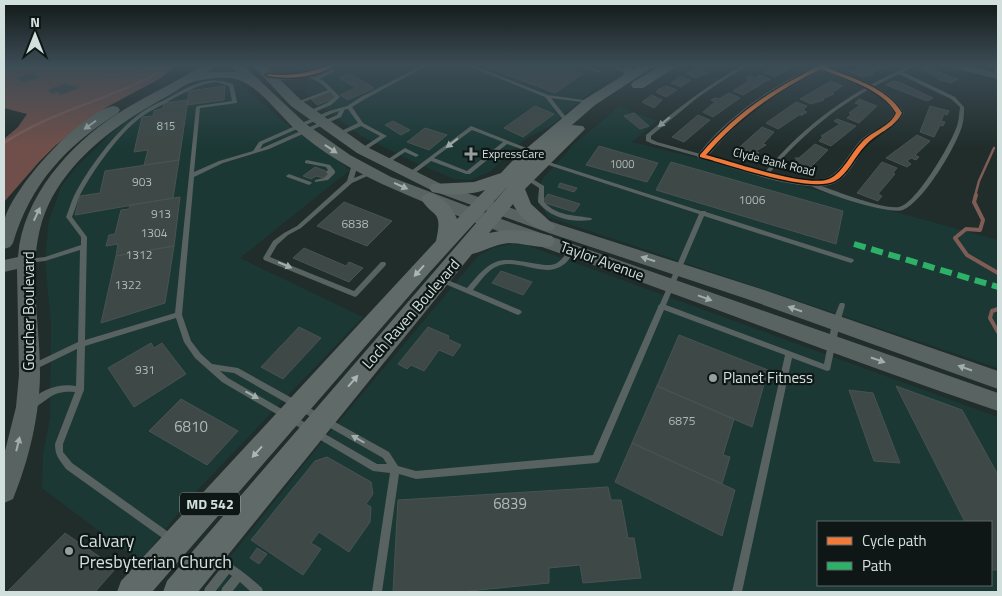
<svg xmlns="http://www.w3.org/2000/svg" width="1002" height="596" font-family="'Titillium Web',sans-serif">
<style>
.built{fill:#1b3835;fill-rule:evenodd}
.forest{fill:#704f4a}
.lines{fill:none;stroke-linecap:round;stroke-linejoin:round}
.stream-far1{stroke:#805c57;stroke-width:2.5}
.stream{stroke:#805c57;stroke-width:4}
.building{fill:#3e4846;stroke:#485352}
.service{fill:#586260;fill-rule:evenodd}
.minor{fill:#586260;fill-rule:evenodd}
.secondary{fill:#596462;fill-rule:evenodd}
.primary{fill:#606b69;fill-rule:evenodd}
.quiet{stroke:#2db169;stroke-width:6;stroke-dasharray:12 6;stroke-linecap:butt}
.cycleway-casing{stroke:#0e1716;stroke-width:3}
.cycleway{fill:#f17a3a;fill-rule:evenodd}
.oneway{fill:#a1aeab}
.oneway2{fill:#a2aeac}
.oneway3{fill:#aab7b4}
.poi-dot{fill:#94a19f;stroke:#0e1716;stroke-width:2}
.labels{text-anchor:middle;stroke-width:4.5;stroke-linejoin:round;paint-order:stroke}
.far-number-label{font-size:11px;fill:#adbab7}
.far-poi-label{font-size:12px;fill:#d2e0dd;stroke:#0e1716;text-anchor:start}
.far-street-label{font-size:12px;fill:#d2e0dd;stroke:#0e1716}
.number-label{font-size:12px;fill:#adbab7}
.shield{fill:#0e1716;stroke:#97a4a1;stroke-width:1}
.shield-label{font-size:14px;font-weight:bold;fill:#d2e0dd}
.street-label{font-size:15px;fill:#d2e0dd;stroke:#0e1716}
.poi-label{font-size:15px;fill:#d2e0dd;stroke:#0e1716;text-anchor:start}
.near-number-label{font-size:15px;fill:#adbab7}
.near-poi-label{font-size:18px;fill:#d2e0dd;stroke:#0e1716;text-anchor:start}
</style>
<rect width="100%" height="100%" fill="#202d2b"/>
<path class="built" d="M271,65H317L301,72H278Z
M344,65H590L617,75L592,91L552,125L524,140L490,172L470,180L454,179L418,164L361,136L304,92L307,82L316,75Z
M221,78L236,80L284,122L332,155L350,170L240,258L363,317L191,497L140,562L42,488L43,454L50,418L51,324L45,260L49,220L61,187L77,166L113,132L142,109L175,91L201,81Z
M620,106L657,121L632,142L713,162L998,240V368L548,217L536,198L543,178L575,143Z
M513,244L529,246L998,417V592H202L321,443L478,256L492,248ZM818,522H991V585H818Z"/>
<path class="forest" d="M4,65H176L161,78L107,107L56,145L39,162L4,202V139L18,127L27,114L4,108Z"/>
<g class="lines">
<path class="stream-far1" d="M4,143C56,108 119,98 172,65
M975,196L979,181L994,148"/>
<path class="stream" d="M976,195L974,202L983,220L980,230L966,229L955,238L967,255L998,273
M998,309L992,311L990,318L998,332"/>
</g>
<path class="building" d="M482,65H523L507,75Z
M523,65H548L565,71L569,68L583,74L555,93L507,75Z
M776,65H797L774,77L764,72Z
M866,65H882L886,67L871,72L874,74L869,76L867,74L868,75L864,77L850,72Z
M927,66L949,76L958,79L951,83L940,80L921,69Z
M696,68L708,73L695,78L686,74Z
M34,72L40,77L23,83L17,78Z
M349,73L374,88L348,100L340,95L356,88L339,78Z
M750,75L755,78L760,75L770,79L743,95L733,91L750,80L746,78Z
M681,76L691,80L681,87L671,83Z
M831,81L842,86L832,93L834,94L822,99L824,100L811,104L800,99Z
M893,81L899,82L933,98L927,101L886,85Z
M66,83L70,86L74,85L79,88L61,95L57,92L52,94L48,90Z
M225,86L224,100L187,105L189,91Z
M666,86L677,90L666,97L656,92L659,91L657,90Z
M330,93L336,98L317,105L311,99Z
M729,93L740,98L713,117L703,112L715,102L711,100L715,98L719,99Z
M652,95L662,100L654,108L642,102Z
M859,99L877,106L859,123L847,118L852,114L849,113L860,105L855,103Z
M188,100L179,160L144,165L148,150L134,152L142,117L153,116L154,111L163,108L164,103Z
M796,102L807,106L803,110L807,112L804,114L801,113L803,115H799L778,129L766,123Z
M535,106L554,114L523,137L504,128Z
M930,106L949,111L947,115L944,114L941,121L945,122L943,126L940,125L934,137L920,132Z
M634,113L649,126L640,129L624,116Z
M698,115L710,120L684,142L672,137Z
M837,119L856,126L831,146L819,141L823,137L821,136L840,124L834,121Z
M393,121L410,130L401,135L385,125Z
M762,127L774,132L763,144L766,145L756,151L759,153L756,156L751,154L746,159L733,153Z
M425,128L447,135L429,150L407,142Z
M917,135L930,141L915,155L919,157L916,160L911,158L907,161L911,164L907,167L886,158Z
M815,144L828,150L804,174L791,169L796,164L794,163L797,159L795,158H799Z
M599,146L658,163L647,182L586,165Z
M179,160L173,198L75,215L80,196L100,193L105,171Z
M671,162L843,211L836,244L656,190Z
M882,162L897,168L893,173L895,174L878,194L882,196L878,201L857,193Z
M315,167L331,173L324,178L316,176L311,179L303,176Z
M560,183L577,188L574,192L558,187Z
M548,194L580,204L574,212L542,202Z
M180,197L174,246L116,256L118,244L106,246L109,235L115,234L121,210L129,209L130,205Z
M344,202L392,221L367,246L317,226Z
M174,246L165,303L101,323L116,256Z
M304,248L346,266L349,262L363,268L349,282L293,258Z
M501,271L532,282L523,295L492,283Z
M299,327L321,338L283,379L261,367Z
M428,327L449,336L448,339L461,345L453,356L439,350L424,371L411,365L407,369L398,364Z
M679,335L768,370L752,427L657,386Z
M151,343L154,348L162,343L186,374L134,407L108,368Z
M657,386L734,419L723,455L730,457L722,484L632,443Z
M896,386L962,410L998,475V570H991V522H965Z
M849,390L873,393L900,463L874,461Z
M181,399L238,431L207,465L149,431Z
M632,443L735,490L722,536L615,482Z
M327,457L371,482L373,494L366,504L371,507L370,522L349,552L319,532L311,543L321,549L303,575L251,540L315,461Z
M608,487L611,500H621L628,538H634L641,578L583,583L580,565L549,568V583L459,592H393L398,500Z
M65,533L116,568L95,592H7Z
M257,548L267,554L259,564L250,558Z"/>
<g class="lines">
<path class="service" d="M152,65H158L136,74L107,76L105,75L107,74L135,72Z
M423,65H428L365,99L352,107L363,123L387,136L364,151H360L359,150L380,136L361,126L341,135H337V133L358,123L348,109L344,110V111L341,117L269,149L223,163L194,177L182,315L191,341L201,354L212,364L238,368L389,452L398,466L416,471L593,455L658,307V306L660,304L699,214L542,163V161H546L701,211H705L706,212L853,259L854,261L851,263L704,216L666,305L824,364L832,323L839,305L840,303H844L845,305L840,323L830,370L827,371L792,358L742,592H732L785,355L664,310L599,462L596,463L416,479L399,474L382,592H372L390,473L373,471L222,382L195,358L184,342L176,318L85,346L84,390L63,444V452L72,463L174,536L176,539L174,542L171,544L168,542L66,469C59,459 55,456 55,444L75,392C51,390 50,400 32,409L29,407L28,405C38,390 59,383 76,386L77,349L36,369L33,370L30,369L29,367L30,365L78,342L80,250L45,261L28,263L25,261L28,259L45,257L81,245V237L66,217C69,210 71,202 74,196C87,170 115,132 138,115C148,107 161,102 172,96C192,85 209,75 233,84L237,102V103L200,108L194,172L219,161L253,151L259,142L329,111L347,106L361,97ZM217,82L229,86L232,101L198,106L196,107L175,313L85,340L87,237L72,217C75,210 77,202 80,195C93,170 119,134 141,117C151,110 163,105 174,98C188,91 201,83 217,82ZM339,111L337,115L260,149L263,144L333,113ZM220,371L234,373L383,458L387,464H377L228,378Z
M466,65H472L548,95L590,101L592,102L590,103L551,98L569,121L565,122L545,97Z
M580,65H586L602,72L598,73Z
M606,65H612L630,72L626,73Z
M744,65H749L722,81L697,98L651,136V139L657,142L704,155V157H700L653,144L646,141V135C677,109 708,84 744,65Z
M911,65H917L903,72L955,97L964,107C964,113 964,120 962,126C956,147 923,202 903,210C890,215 821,193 808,184L811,182L813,183C831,189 882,210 899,207C916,204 951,144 957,126C959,120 959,114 960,107L951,99L899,74C848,97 804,131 769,174H765V172C807,122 852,91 911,65Z
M994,65H998V76L996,77L994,76Z
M325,67L334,69V72L319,79L324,81L340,97L331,105L310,114H306V112L327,103L335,97L330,92L298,104L294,103L328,90L320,83L307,76L309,75L315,77L330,71L325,69Z
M471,126L534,151L533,152H529L507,144L470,174H466L431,161L411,176H407V174ZM472,130L503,142L467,171L434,158Z
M405,148L419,155L416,157L405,152L387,164H383L382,163Z
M307,160L330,165L335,171V173L328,180L315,182V180L324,178L328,174L326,172L328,170L326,167L305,163V161Z
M355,162L358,164L354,178L369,172H373L374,173L352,183L301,228L288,235L277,245L270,257L354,291L381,262H385L386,264L385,266L357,296L355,297L264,260L263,258L273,241L284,233L297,226L347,181L352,164Z
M289,174L311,182L312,183L309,185L287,177L286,176Z
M526,175L544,186V202C557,216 573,215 591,218L592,219L591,220C572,223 550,218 538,202L539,188L524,178L523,177Z
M570,248H572L575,250C572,255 568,262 563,265C545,279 518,258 498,266C487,270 480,282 473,290L520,310L522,312L520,314L518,315L438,281L437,279L440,277L467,288C494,256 498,257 538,264C544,265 552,266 557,263C562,260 566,253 570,248Z
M215,555C233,563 247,575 262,588L263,592H251L240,582L232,592H221L222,588L232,576L229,574L215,592H204L205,588L220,569L212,563L210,560L212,557Z"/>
<path class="minor" d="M15,65H31L4,73V67Z
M326,65H338C326,76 277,86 264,75C269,70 279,74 287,74C301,74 313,70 326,65Z
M625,65H636L632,68L631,79H625L623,77Z
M818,65H830L828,67C855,78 889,86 904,113C896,129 879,133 867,145C857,156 850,176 835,183C807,196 729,166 698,158L697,156C720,125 753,100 786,81C796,75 808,71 818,65ZM821,71C845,81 881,89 894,113C887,127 869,131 859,142C849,153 842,170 829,177C810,187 732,160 709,155C739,118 778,91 821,71Z
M948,65H963L998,73V79L949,67Z"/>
<path class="secondary" d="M203,65H217L208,72H236L230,65H243L306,124L350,155L391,177L504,220L998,393V411C885,373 773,330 660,289C568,255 472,225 382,184C352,170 320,151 295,129C276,112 257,82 231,78C218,77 202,79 190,83C182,86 174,93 166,97C124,120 83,148 57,189C21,245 40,310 40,372C40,414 29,460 13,499L4,503V455L16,407L19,375L17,269L4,272V260L18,257C22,198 69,145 117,114C145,96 175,83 203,65Z
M252,65H265L301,100L367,147L443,185L561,225L761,289L998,371V389L747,299L549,233L433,191L357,153L291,106Z
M113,106L118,107L120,110L118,113C66,146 31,183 13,243L10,247L4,249C4,240 2,227 5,218C16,184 78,115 113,106Z"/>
<path class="primary" d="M640,65H656L595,105L572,125L583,126L585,129L525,189L531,204L555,226L553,230C538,234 519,217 513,204L489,233C511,228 531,230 552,236L555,241L552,246C539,249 523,243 509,243C495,244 485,251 472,254L198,592H163L167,581L509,185L429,273L152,592H117L121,581L436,241C443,209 434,219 421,199L424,195L430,193C443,197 452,207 457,219L485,190C470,195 447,196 432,192L429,188L432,184L474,182L501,173L515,158L585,99Z
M662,65H679L643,88H633L631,85L633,82Z"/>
<path class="quiet" d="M854,244L998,287"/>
<g class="cycleway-casing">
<path id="cycleway" d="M330,65H336C317,77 291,80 268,76L266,75L268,74C290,77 309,73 330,65Z
M822,65H828L825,67C851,78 887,87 902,113C894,129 876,133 865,146C855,156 848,174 835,181C810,194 728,164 700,157V155C728,122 760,97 798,77C806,73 814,67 822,65ZM821,69C845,79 883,89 896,113C890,127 872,131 862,142C851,153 843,173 829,179C808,188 730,161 706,155C737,118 777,90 821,69Z"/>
</g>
<use href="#cycleway" class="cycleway"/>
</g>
<defs><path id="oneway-solid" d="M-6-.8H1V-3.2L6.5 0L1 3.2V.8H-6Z" transform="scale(1.25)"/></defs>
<g class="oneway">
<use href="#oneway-solid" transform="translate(664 122) rotate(140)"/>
<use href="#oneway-solid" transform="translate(452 143) rotate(142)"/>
<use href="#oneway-solid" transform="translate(285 265) rotate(23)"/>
<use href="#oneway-solid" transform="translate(252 395) rotate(29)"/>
<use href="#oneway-solid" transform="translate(358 439) rotate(-150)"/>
</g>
<g class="oneway2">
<use href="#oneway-solid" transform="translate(90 125) rotate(144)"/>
<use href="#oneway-solid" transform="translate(331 149) rotate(34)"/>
<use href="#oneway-solid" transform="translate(401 186) rotate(24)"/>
<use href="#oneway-solid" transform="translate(37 214) rotate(-65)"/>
<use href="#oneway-solid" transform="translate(648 259) rotate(-162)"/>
<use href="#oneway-solid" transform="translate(705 298) rotate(20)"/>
<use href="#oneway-solid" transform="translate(795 309) rotate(-161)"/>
<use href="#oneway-solid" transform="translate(878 360) rotate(19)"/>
<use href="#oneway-solid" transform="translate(965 368) rotate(-161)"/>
<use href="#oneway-solid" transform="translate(18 444) rotate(-76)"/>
</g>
<g class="oneway3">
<use href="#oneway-solid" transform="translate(419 271) rotate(132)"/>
<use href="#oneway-solid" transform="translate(353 381) rotate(-49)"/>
<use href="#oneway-solid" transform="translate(257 452) rotate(132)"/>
</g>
<linearGradient id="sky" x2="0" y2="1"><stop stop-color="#121918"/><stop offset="0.44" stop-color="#3c4c55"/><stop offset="1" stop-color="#3c4c55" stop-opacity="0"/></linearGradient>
<rect width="1002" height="148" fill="url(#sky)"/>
<g class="poi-dot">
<path d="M468.5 146.5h5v5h5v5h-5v5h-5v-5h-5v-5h5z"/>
<circle cx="713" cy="378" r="5"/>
<circle cx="69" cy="551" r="5"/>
</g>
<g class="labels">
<g class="far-number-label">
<text x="166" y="130">815</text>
<text x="622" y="168">1000</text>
</g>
<g class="far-poi-label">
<text x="482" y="158">ExpressCare</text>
</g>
<g class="far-street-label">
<text transform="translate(774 162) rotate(14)" y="4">Clyde Bank Road</text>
</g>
<g class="number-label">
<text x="142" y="186">903</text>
<text x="752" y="204">1006</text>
<text x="161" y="218">913</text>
<text x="355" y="228">6838</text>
<text x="154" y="237">1304</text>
<text x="139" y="259">1312</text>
<text x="128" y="289">1322</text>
<text x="145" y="374">931</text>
<text x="682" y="425">6875</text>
</g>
<rect class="shield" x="180" y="492.5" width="60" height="23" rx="4"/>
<g class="shield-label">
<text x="210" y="509">MD 542</text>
</g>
<g class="street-label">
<text transform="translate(602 261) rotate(20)" y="5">Taylor Avenue</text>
<text transform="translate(29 311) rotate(-90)" y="5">Goucher Boulevard</text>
<text transform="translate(411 314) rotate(-49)" y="5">Loch Raven Boulevard</text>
</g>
<g class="poi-label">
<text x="723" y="383">Planet Fitness</text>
</g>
<g class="near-number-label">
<text x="191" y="432">6810</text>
<text x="510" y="509">6839</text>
</g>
<g class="near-poi-label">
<text x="79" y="547">Calvary<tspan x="79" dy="21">Presbyterian Church</tspan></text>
</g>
</g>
<rect width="1002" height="596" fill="none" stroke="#d2e0dd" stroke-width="10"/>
<rect x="817" y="521" width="175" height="65" fill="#0e1716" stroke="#5c6766"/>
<rect x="827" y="537" width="25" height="8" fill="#f17a3a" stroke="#5c6766"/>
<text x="862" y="546" font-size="15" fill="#d2e0dd">Cycle path</text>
<rect x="827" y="562" width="25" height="8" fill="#2db169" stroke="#5c6766"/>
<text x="862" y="571" font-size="15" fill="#d2e0dd">Path</text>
<g transform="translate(35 35)" stroke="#0e1716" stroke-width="4" paint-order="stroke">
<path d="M0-4L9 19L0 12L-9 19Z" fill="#d2e0dd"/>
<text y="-8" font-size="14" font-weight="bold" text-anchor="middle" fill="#d2e0dd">N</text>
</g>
</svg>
